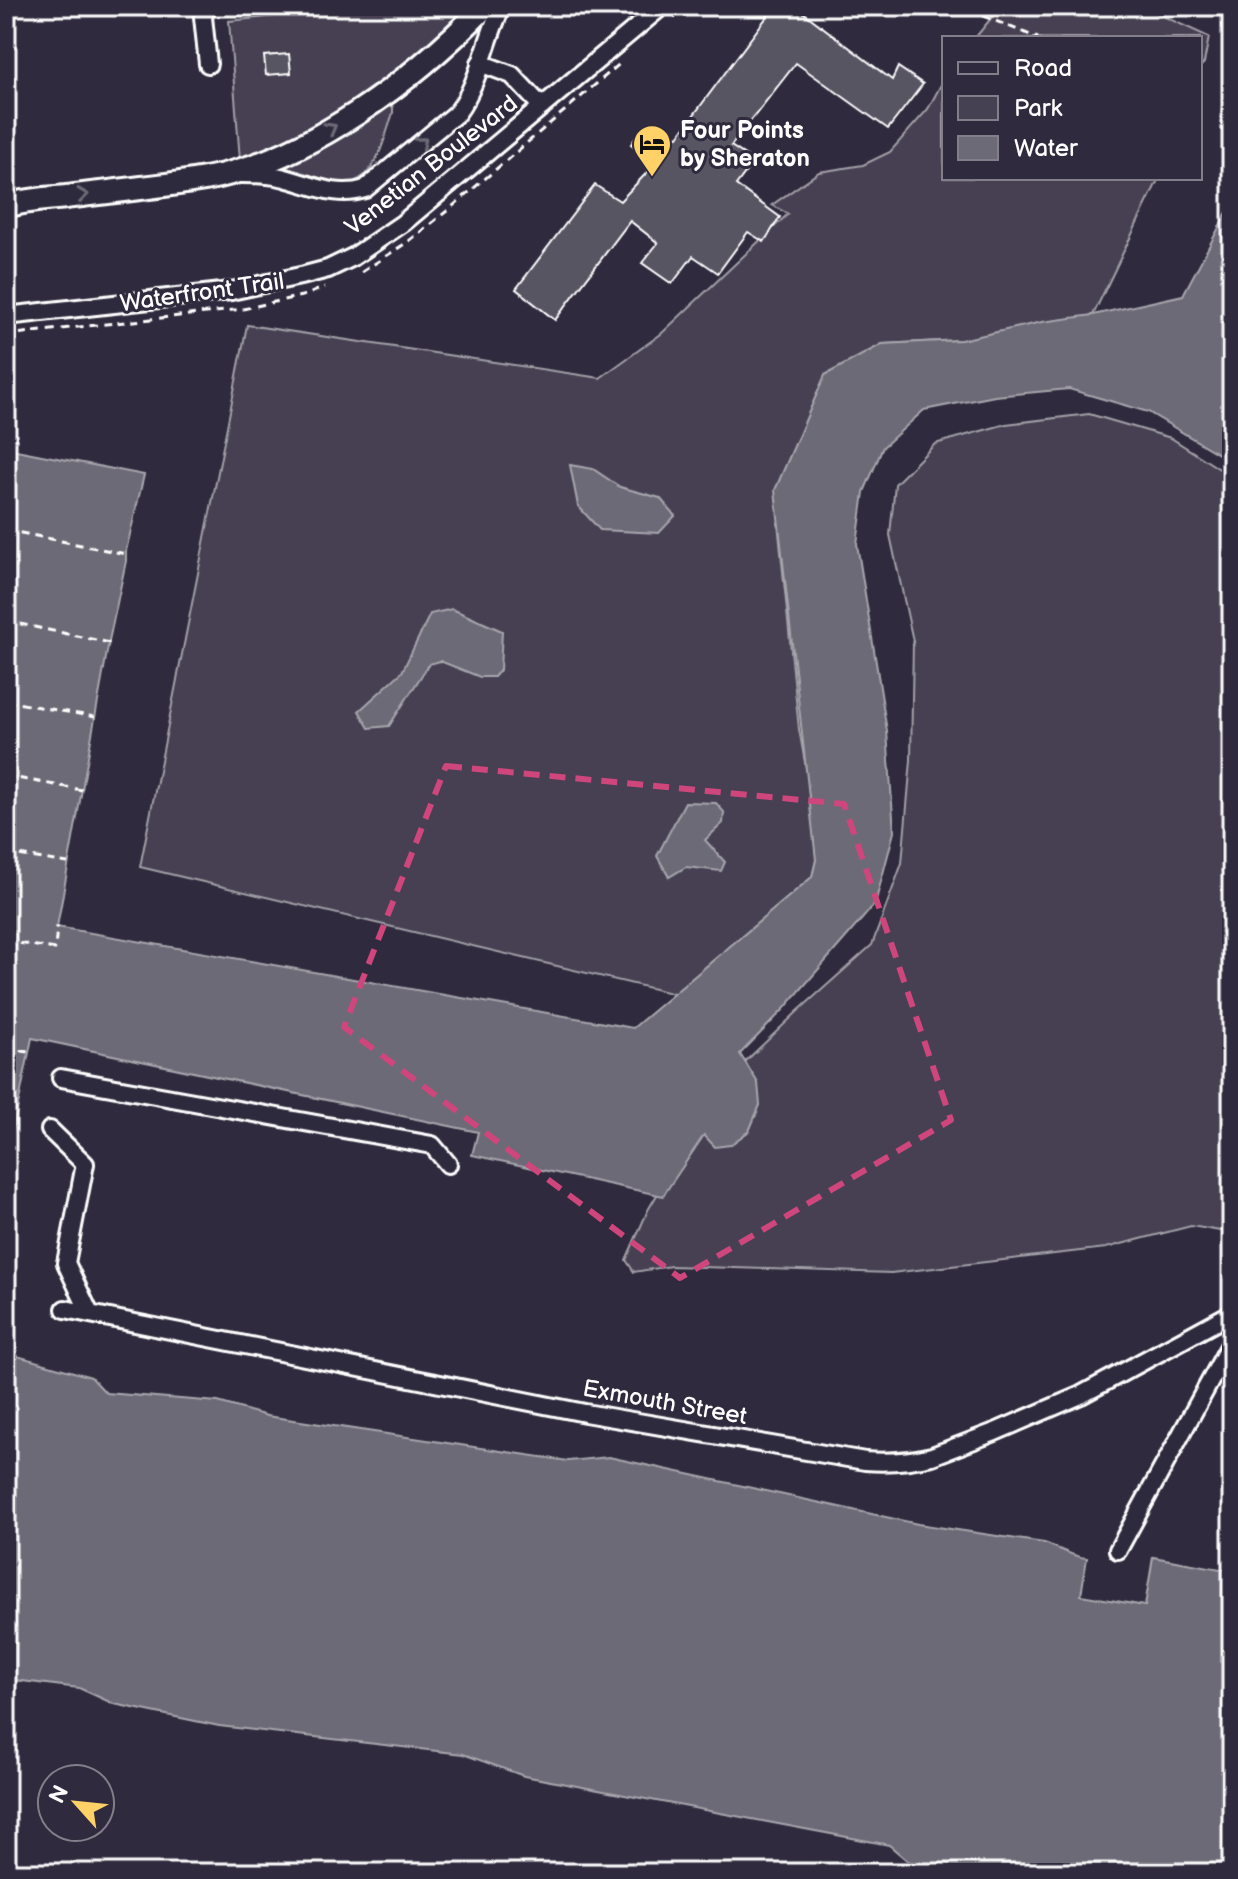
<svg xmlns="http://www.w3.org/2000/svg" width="1238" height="1879" font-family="'Balsamiq Sans',sans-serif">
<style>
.green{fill:#464152;stroke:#a2a0a8;stroke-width:2}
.water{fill:#6d6a77;stroke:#a7a6ad;stroke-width:2}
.building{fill:#595564;stroke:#fff;stroke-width:2}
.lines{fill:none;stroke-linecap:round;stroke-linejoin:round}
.minor-casing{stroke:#fff;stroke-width:22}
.highway-casing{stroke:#fff;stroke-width:28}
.path{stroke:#fff;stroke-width:3;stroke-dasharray:8 6;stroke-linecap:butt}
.minor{stroke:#2f2a3d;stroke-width:16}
.highway{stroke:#2f2a3d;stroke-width:22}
.oneway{stroke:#6d6a77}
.marked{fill:none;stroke:#ce467c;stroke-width:6;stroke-dasharray:16 10;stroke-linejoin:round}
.labels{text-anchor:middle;stroke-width:6;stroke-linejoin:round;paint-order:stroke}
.poi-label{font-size:24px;font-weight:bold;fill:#fff;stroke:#2f2a3d;text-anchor:start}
.street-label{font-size:24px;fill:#fff;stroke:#2f2a3d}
</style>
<rect width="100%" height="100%" fill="#2f2a3d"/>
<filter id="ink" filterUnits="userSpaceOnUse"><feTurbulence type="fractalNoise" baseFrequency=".0125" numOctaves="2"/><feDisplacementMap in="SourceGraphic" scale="16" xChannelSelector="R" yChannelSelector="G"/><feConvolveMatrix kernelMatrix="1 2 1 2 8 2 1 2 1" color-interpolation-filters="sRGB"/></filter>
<g filter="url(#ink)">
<path class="green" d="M372,6H468C453,27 434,41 414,57C361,100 304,135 240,160L229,21Z
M1001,6H1141L1209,37L1204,63L1200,67V38H975Z
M944,79V178H1159L1093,315L961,340L882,344L778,523L799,729L818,835L816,860L812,877L675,994L140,867L247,325L600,378L661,334L788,214L772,205L819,172L863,165L890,152L928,109Z
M387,105L393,107V113C382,144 375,191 332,183C317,180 302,174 288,170L286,168L287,163Z
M1089,414L1171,438L1232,477V1233L1191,1226L1106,1248L891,1273L671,1266L634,1272L626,1260L648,1210L725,1081L797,1012L872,945L902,863L911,760L913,641L890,535L895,484L935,444L1006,424Z"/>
<path class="water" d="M1232,203V462L1148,412L1069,389L995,396L924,410L883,447L864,492L857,544L887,731L894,832L875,904L784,1009L740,1054L758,1083L760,1105L749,1131L730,1145L715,1147L704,1135L663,1196L472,1155L478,1132L32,1038L6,1164V448L144,475L126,551V561L109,641L57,927L633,1028L812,877L816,860L775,490L825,375L882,344L961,340L1042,322L1093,315L1183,295Z
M570,465L593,469L620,487L660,498L675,516L659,533L600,530L578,506Z
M452,609L502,631L500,670L494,677H480L440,661L429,664L389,726L369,728L359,711L402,672L430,614Z
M685,802L716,803L724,812L723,823L705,840L725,862L721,871L686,867L669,877L657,856Z
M6,1341L17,1356L91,1377L106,1393L218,1402L267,1416L568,1461L609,1457L918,1524L1044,1543C1056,1547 1076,1558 1087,1558L1081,1595L1145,1606L1153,1557L1232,1571V1873H922L889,1845L524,1776L463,1754L219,1726L114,1704L79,1688L6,1679Z"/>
<path class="building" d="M775,6H795L892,80L898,67L923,84L888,129L796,63L731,146L754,161L736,185L780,217L764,242L748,232L718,273L693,256L672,284L642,263L658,243L630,221L555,320L516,289L595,185L620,201L656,163L631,144L642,129L678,136Z
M289,54L291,73L266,75L264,56Z"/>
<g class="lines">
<g class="minor-casing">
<path id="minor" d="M207,6L203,17L208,64
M480,63L512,75L542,107
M241,174C256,174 271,174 285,178C312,185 337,198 365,189L457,113C480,82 485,41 502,6
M6,316L231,291L305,275L328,269L353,257L403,223L662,6
M61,1078L432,1145L448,1164
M50,1130L85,1164L66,1263L90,1314
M65,1309L585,1413L865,1461C889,1463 910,1461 932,1456L995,1432L1081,1395L1232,1313
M1118,1550L1232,1341"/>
</g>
<g class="highway-casing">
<path id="highway" d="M6,206C25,200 46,199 66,197C112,191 159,187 205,179C307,161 415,79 485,6"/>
</g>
<path class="path" d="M983,16L1038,38
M674,17L687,6
M362,272L409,241L447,211L623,61
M6,335L243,309L306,295L325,287
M1230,414L1232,415
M6,530L126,554
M6,621L110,643
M6,701L95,717
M6,776L82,790
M6,853L68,863
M6,941L55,949L57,926
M6,1048L28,1052
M6,1143L10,1144"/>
<use href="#minor" class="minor"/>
<use href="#highway" class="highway"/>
</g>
<defs><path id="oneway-chevron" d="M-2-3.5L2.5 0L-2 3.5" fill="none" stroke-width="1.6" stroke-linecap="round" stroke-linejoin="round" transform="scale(2)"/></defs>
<g class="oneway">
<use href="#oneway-chevron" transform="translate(331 128) rotate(-30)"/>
<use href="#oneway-chevron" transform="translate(422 142) rotate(-40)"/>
<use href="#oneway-chevron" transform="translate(83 195) rotate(-7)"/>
</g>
</g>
<path class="marked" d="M446,766L844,804L951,1120L680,1278L344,1027Z"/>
<defs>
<g id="hotel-pin" transform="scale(2)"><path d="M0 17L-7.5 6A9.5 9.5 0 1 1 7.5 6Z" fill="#ffd166" stroke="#2f2a3d"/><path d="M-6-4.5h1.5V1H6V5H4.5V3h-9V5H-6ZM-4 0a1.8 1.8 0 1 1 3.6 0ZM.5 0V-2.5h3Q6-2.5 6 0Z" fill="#111"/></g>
</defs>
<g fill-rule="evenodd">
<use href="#hotel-pin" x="652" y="144"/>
</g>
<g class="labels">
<g class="poi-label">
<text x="680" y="138">Four Points<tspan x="680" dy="28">by Sheraton</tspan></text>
</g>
<g class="street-label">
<text transform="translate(431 165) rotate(-38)" y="8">Venetian Boulevard</text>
<text transform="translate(202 292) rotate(-8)" y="8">Waterfront Trail</text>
<text transform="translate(665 1402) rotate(10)" y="8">Exmouth Street</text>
</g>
</g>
<rect width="1238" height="1879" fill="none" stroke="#2f2a3d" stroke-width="32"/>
<rect x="16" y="16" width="1206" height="1847" fill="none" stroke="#fff" stroke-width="3" filter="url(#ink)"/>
<rect x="942" y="36" width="260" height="144" fill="#2f2a3d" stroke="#827f8b" stroke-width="2"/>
<rect x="958" y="62" width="40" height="12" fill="#2f2a3d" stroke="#827f8b" stroke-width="2"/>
<text x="1014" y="76" font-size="24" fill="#ffffff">Road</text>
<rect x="958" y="96" width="40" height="24" fill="#464152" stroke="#827f8b" stroke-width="2"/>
<text x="1014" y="116" font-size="24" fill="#ffffff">Park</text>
<rect x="958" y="136" width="40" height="24" fill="#6d6a77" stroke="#827f8b" stroke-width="2"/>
<text x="1014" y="156" font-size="24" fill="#ffffff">Water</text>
<g transform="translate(76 1803) rotate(297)"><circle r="38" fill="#2f2a3d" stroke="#827f8b" stroke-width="2"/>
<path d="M0-6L14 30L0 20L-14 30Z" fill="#ffd166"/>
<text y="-12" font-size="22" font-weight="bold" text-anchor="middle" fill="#ffffff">N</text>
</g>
</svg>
